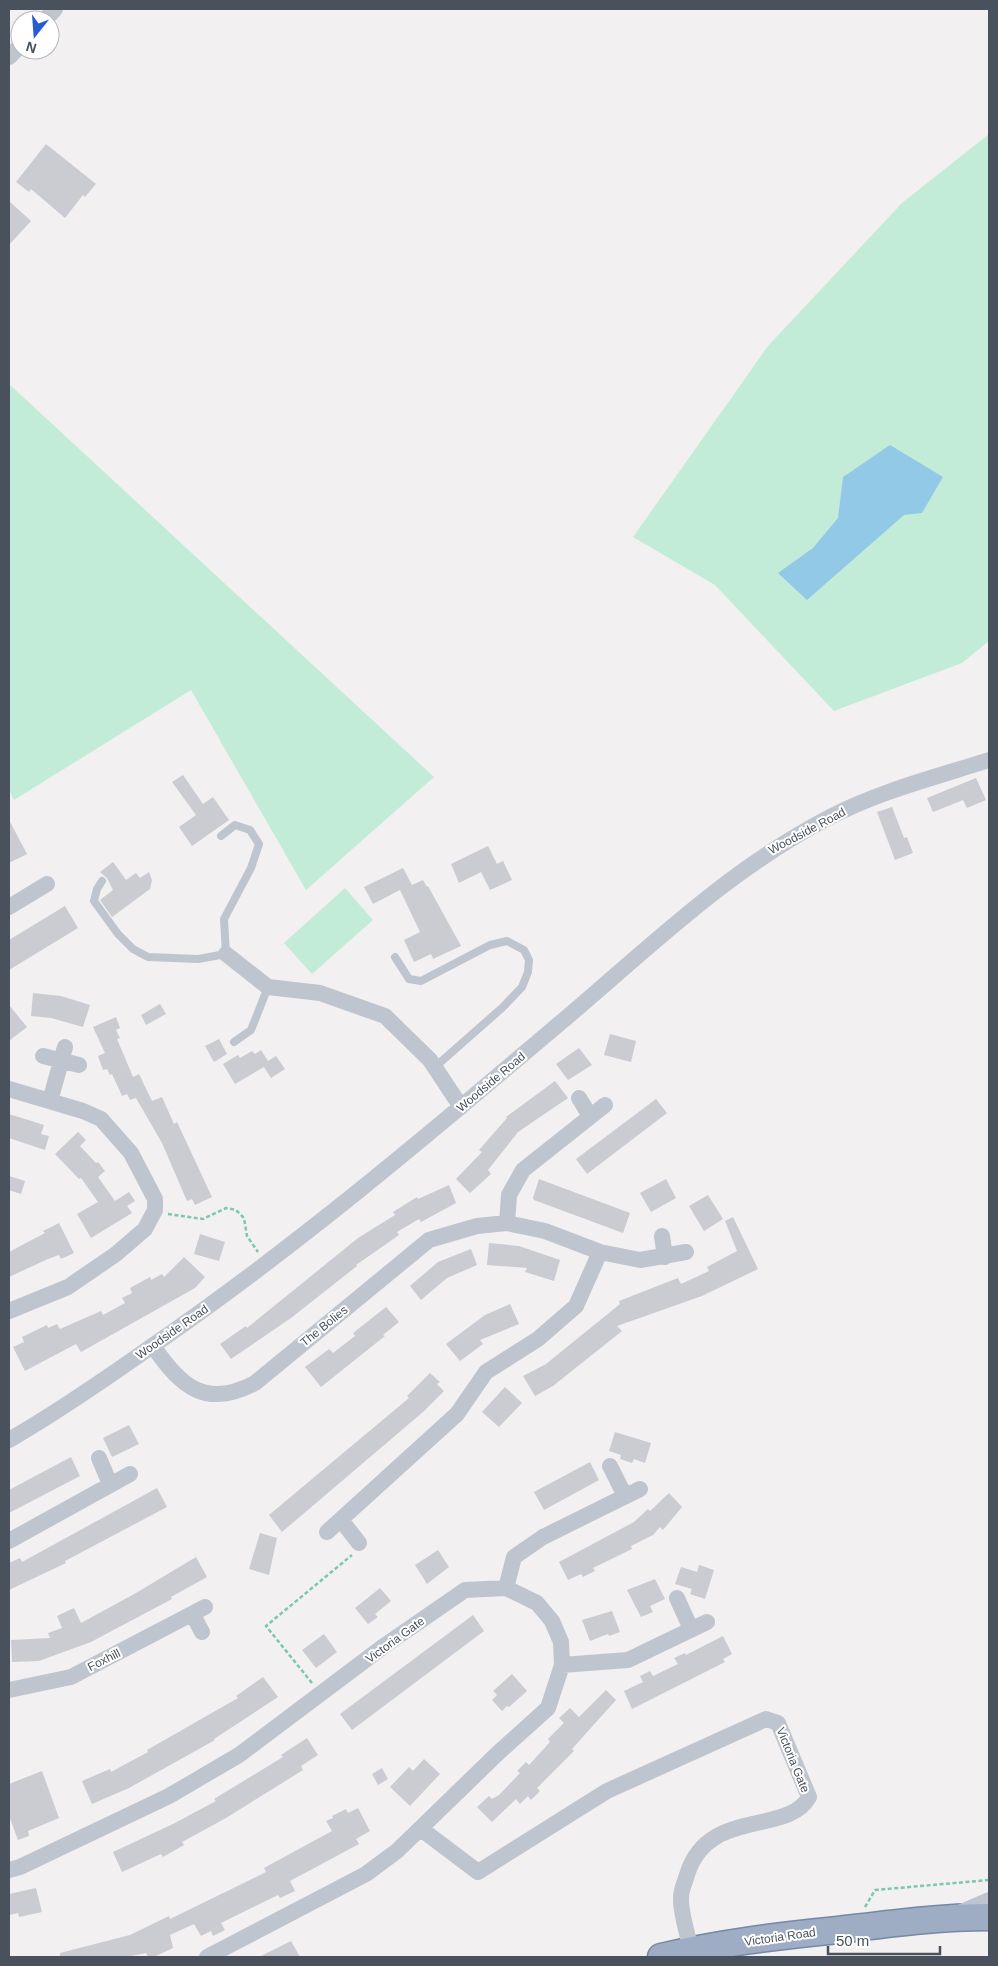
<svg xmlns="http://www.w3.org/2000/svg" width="998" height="1966" font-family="Helvetica,sans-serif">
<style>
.green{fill:#c2ecd8}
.water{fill:#92c9e6}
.building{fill:#caccd2}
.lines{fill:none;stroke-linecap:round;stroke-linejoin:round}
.trunk-casing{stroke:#7687a7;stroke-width:29}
.path{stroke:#7cc8ad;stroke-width:2.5;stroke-dasharray:4 2.5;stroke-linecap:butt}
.service{stroke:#bfc5ce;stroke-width:8}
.minor{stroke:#bfc5ce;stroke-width:16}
.trunk{stroke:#9eacc4;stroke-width:26}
.labels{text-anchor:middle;stroke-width:4;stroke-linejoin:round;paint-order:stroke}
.street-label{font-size:12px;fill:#49515c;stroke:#fff}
</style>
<rect width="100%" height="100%" fill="#f2f0f0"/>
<path class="green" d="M989,134V641L962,663L834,711L715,585L633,537L768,346L902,203Z
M9,384L434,777L306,890L191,690L14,800L9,790Z
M345,888L373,920L312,974L284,943Z"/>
<path class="water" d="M890,445L943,477L922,513L904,515L807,600L778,573L813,548L838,518L843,477Z"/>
<path class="building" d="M46,144L96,184L85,197L83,195L65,218L31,189L29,192L16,182Z
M9,201L31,221L9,245Z
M183,775L203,804L213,797L229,820L192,846L179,827L196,815L172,782Z
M976,778L986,800L967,808L963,800L933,812L927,798Z
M892,807L904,838L907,837L913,853L895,860L877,812Z
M9,820L27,854L9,863Z
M488,846L497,864L503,861L512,880L490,890L481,872L459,883L451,864Z
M113,862L126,880L136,873L140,878L149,872L152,880L150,889L112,917L100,900L113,890L107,878L100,872Z
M403,868L412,885L423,880L427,887L428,886L461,946L433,959L431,954L414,962L404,940L420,932L400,890L373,904L364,887Z
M65,906L78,928L9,970V940Z
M33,993L61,996L90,1005L83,1027L51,1018L31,1016Z
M160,1004L166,1014L146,1025L141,1015Z
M9,1005L27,1027L9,1041Z
M116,1017L120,1028L116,1030L120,1038L117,1039L133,1077L139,1074L152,1101L162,1097L174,1124L177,1122L212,1197L195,1205L192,1199L187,1201L162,1143L136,1098L130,1100L127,1094L122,1096L112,1074L110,1075L107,1069L103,1070L98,1056L105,1053L93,1027Z
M610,1034L636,1041L631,1062L604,1055Z
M219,1039L227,1054L214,1062L205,1046Z
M579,1048L592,1065L568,1080L556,1064Z
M261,1050L268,1061L276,1056L285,1069L271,1078L264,1067L235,1084L223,1064L238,1055L240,1058L252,1051L255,1054Z
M555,1081L568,1098L518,1132L488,1170L491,1174L470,1193L456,1179L482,1152L479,1150L507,1118L506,1117Z
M656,1099L667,1113L587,1174L576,1159Z
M9,1114L44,1125L41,1134L49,1136L45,1150L9,1138Z
M78,1132L86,1140L80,1146L96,1163L98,1162L105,1171L98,1177L115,1201L129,1192L135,1201L127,1206L132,1213L91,1238L77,1214L98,1202L81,1178L79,1179L55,1154Z
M9,1176L25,1181L21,1194L9,1190Z
M539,1179L630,1213L623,1233L534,1200L533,1198Z
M666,1179L676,1198L651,1212L640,1193Z
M449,1185L456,1203L421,1222L419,1219L397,1232L399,1235L356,1265L357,1266L291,1318L231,1359L220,1344L246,1326L247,1328L358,1238L395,1215L393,1212L417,1197L418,1199Z
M708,1195L723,1219L704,1231L689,1206Z
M733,1217L758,1269L702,1296L617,1326L622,1331L553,1386L535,1396L523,1376L546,1364L620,1304L619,1301L678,1278L681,1284L709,1271L707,1267L737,1251L725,1221Z
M59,1223L74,1253L61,1259L59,1255L48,1259L9,1277V1252L45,1233L43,1231Z
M200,1234L225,1242L219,1261L194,1254Z
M489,1243L519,1246L560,1260L554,1281L525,1272L527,1268L487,1265Z
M471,1249L477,1265L447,1278L421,1300L410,1286L438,1262Z
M184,1257L205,1277L195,1288L81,1352L76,1344L25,1371L13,1347L24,1342L22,1337L47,1325L48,1328L57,1324L60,1329L101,1311L103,1315L125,1303L122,1298L132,1293L130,1288L150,1277L151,1280L162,1274L164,1277Z
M510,1304L519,1324L480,1340L483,1344L460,1361L446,1344L485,1315Z
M386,1307L399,1322L383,1335L385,1336L321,1387L305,1367L329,1349L333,1353L355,1336L353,1333Z
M430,1373L440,1382L437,1384L444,1391L423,1412L282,1532L269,1515L409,1398L407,1396Z
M505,1387L522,1403L499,1427L482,1412Z
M129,1425L139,1444L112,1457L103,1438Z
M615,1432L651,1443L645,1463L634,1459L632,1463L620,1459L621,1455L609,1451Z
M71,1457L80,1476L9,1513V1490Z
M590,1462L599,1480L544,1510L534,1492Z
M157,1488L167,1507L65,1561L66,1563L9,1590V1563L20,1558L22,1562Z
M669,1493L682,1507L663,1530L660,1527L653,1535L631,1546L632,1549L593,1568L595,1571L583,1577L581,1574L568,1580L559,1562L634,1522L648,1509L650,1511Z
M260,1533L277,1538L269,1575L249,1569Z
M438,1550L449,1567L427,1584L415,1565Z
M196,1557L207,1577L171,1597L172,1599L91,1642L39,1661L12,1662L11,1640L50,1638L48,1633L62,1628L57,1616L74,1608L81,1623L136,1593Z
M699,1565L714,1570L705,1599L690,1594L692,1589L675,1584L681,1567L697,1572Z
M655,1579L665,1599L650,1606L653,1612L641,1617L627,1590Z
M380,1588L391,1601L375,1614L378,1617L368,1624L355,1608Z
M612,1611L620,1632L609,1636L608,1634L590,1641L582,1620Z
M473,1615L484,1631L352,1730L340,1714Z
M324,1634L337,1652L316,1668L302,1650Z
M723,1636L732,1654L723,1659L725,1662L632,1709L624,1691L643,1682L640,1676L650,1671L653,1676L678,1664L674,1658L685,1653L686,1655Z
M512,1674L527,1691L509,1707L507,1706L502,1711L492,1700L497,1695L493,1691Z
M263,1677L278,1697L214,1739L215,1740L129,1788L92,1804L82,1781L110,1769L111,1772L148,1752L147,1750L238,1698L236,1696Z
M606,1690L616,1700L572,1749L574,1751L537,1788L540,1791L531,1800L528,1796L520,1804L516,1799L492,1822L477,1807L489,1796L492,1799L499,1795L520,1773L517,1771L526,1762L529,1765L550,1742L548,1739L564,1723L559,1718L570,1708L579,1717Z
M307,1738L318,1755L301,1766L303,1770L226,1818L182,1842L184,1845L163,1857L161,1854L122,1872L113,1852L173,1824L216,1801L214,1799L283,1757L281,1755Z
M424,1759L440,1774L410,1806L390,1787L409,1767L413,1771Z
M382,1768L388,1779L378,1785L372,1774Z
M42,1771L59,1818L28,1831L29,1836L18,1840L9,1816V1784Z
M358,1808L370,1831L356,1839L359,1844L290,1881L295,1891L280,1898L278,1895L221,1923L225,1930L213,1936L211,1931L201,1936L194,1924L170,1935L173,1948L154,1957H148L146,1953L126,1957H60V1953L130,1935L169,1916L170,1919L266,1872L264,1868L332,1831L326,1821L333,1818L332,1816L346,1809L348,1813Z
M36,1888L42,1912L19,1917L18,1913L9,1915V1894Z
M291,1941L300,1957H259Z"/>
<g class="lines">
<g class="trunk-casing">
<path id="trunk" d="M661,1957C719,1943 778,1936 838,1930C888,1924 938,1917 989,1917"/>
</g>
<path class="path" d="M168,1214L203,1219L226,1208L236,1210L244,1218L247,1236L258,1252
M312,1683L266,1626L352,1555
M865,1907L875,1890L989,1880"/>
<path class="service" d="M102,881L97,889L94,901L118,934L133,949L148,957L198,959L226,954L224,919L251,868L259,844L250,830L235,825L221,836
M395,957L409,979L421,981L490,945L507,941L524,950L529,960L528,972L522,987L503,1007L435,1067
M234,1042L251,1030L268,987"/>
<path class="minor" d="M45,20L55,9
M9,57L20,46
M9,907L47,884
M226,954L268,987L320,993L385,1016L430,1060L461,1107
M43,1056L79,1065
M9,1089L83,1111L101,1119L131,1153L155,1199V1210L145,1229L116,1254L68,1287L9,1311
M579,1098L590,1116
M50,1101L65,1047
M507,1223L509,1195L523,1170L605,1105
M662,1236L665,1257
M153,1346C181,1387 206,1409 255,1383L429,1240L477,1226L507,1223L545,1231L600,1252L640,1260L686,1252
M9,1440C56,1413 101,1382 145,1351C288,1253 421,1141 553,1029C644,953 724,872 830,817C880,791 936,777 989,760
M99,1458L110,1484
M610,1466L625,1496
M341,1520L359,1543
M327,1532L457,1414L486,1372L538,1339L576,1306L600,1252
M9,1541L130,1474
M506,1588L514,1557L543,1537L640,1489
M677,1598L691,1629
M193,1615L202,1632
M562,1665L628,1660L707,1622
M9,1690L71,1677L205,1607
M421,1829L478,1872L607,1791L766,1719L778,1723L809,1797C788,1836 707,1807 687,1875C685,1882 681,1890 681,1897C680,1912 688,1935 691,1950
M9,1870L20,1867L169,1796L239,1755L384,1646L465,1590L506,1588L537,1603L552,1621L561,1642L562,1665L548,1708L497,1754L397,1851L366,1874L207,1957
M959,1913L989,1900"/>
<use href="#trunk" class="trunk"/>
</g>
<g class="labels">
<g class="street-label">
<text transform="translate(807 831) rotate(-28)" y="4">Woodside Road</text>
<text transform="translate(491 1082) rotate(-40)" y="4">Woodside Road</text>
<text transform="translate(324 1326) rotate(-39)" y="4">The Bolies</text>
<text transform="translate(172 1332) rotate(-35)" y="4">Woodside Road</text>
<text transform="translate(395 1640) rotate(-36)" y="4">Victoria Gate</text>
<text transform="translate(104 1660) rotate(-27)" y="4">Foxhill</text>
<text transform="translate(793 1760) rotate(68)" y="4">Victoria Gate</text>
<text transform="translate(780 1937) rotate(-8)" y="4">Victoria Road</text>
</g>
</g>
<rect width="998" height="1966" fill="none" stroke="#49515c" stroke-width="20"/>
<g transform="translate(35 35) rotate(197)"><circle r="24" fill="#ffffff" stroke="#b6b9be"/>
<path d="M0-4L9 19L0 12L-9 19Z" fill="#265bd7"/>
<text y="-8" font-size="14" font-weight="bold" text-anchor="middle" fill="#49515c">N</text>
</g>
<path d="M828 1946v8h112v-8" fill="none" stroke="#49515c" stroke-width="2.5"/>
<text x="836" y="1946" font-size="15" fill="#49515c" stroke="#ffffff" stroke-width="4" paint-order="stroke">50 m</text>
</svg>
